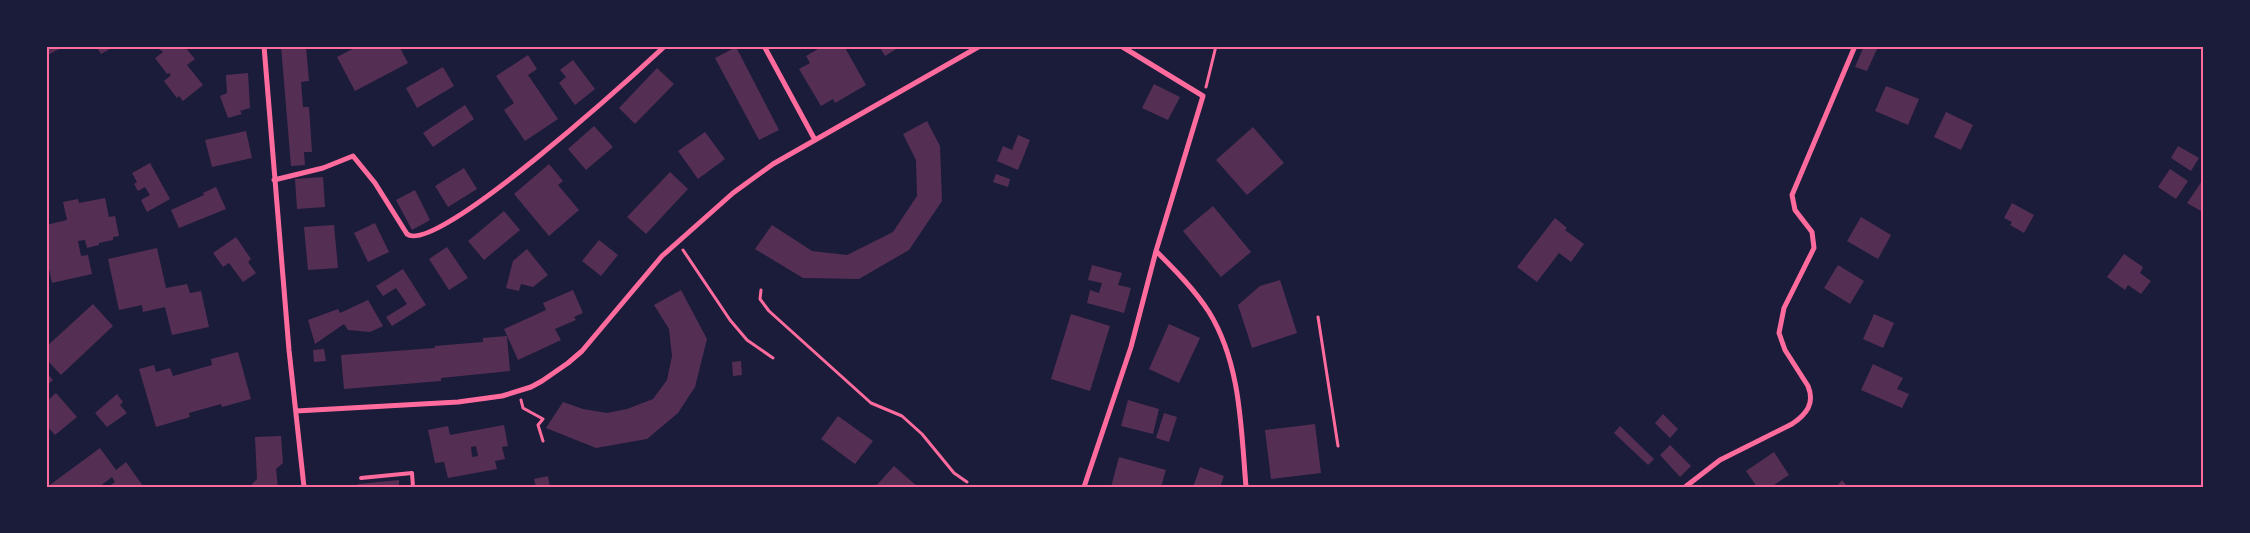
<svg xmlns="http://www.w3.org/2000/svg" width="2250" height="533" font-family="Barlow,sans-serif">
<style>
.building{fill:#542f53;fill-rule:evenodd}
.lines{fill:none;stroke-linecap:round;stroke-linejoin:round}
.path{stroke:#ff6b9d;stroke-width:3}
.service{stroke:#ff6b9d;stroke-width:4}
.minor{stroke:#ff6b9d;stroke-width:5}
.neatline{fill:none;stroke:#ff6b9d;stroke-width:2}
</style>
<rect width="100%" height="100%" fill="#1b1b3a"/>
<path class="building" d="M46,46H65L46,56Z
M96,46H115L101,54Z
M155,46H184L195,59L187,65L203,85L183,101L179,96L177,98L164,81L171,75L169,73L167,74L155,58L163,52Z
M281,46H306L309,81L301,82L303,107H309L312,152H304L305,165L291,166Z
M358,46H399L408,63L355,91L337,57Z
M823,46H844L866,85L835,103L833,99L821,106L799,69L810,63L806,56Z
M879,46H901L885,56Z
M1864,46L1877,49L1867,71L1855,67Z
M736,47L779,130L759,140L715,58Z
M528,55L537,69L528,75L558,119L525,141L504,110L514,103L496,76Z
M573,60L595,89L575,105L559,83L566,77L560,70Z
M443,67L454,86L417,108L406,88Z
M657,68L674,84L635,124L619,108Z
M248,73L250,108L240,111L242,114L228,118L220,96L227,93L226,75Z
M1154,84L1180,97L1168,120L1142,108Z
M1886,86L1919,99L1908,125L1875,111Z
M465,105L474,119L433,147L423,133Z
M1946,112L1973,125L1961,150L1934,137Z
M927,121L940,146L942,201L909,250L859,279L803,278L755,249L772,225L812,251L847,255L893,232L917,196L916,160L903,134Z
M594,126L613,147L586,170L568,149Z
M1253,127L1284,163L1247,195L1216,160Z
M246,131L252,158L212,167L205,140Z
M705,132L725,159L698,179L678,151Z
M1018,135L1030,140L1018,170L997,161L1003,146L1012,150Z
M2178,146L2199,158L2191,171L2171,158Z
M150,163L170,199L147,212L141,200L150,195L145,187L138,191L134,184L137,182L132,173Z
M549,164L563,181L558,185L579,210L549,236L514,194Z
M464,168L477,189L448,207L435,186Z
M2170,169L2188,181L2176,199L2158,187Z
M670,172L688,189L646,234L627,217Z
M996,174L1010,179L1008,187L993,182Z
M323,177L325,207L297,209L295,179Z
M2204,178V207L2201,211L2187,203Z
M216,187L226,209L179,228L171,210L204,195L203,193Z
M415,190L430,220L412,230L396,200Z
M105,198L109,217L115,216L119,236L113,237V240L99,243V245L87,248L85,240L78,241L81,256L88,255L92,274L52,283L48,264H46V225L67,220L63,202L78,199L79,203Z
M2012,203L2034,215L2024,233L2010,225L2012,222L2004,218Z
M1213,206L1251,252L1221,277L1183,231Z
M504,211L520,230L484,260L468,241Z
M1861,217L1891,235L1878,259L1847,241Z
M1555,218L1567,228L1565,230L1584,244L1571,262L1559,253L1537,282L1517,267Z
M375,223L389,252L368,262L354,233Z
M334,225L338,268L308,270L304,227Z
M236,237L251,259L248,262L256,273L243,282L229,263L223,267L213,253Z
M599,240L618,255L601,276L582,261Z
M447,247L468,278L449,290L429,259Z
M157,248L166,288L187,284L190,293L201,291L209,327L172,335L165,307L143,312L142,305L119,310L108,259Z
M527,249L548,275L533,287L521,284L519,291L506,288L513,261Z
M2124,254L2143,267L2140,273L2151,281L2141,294L2128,285L2125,290L2107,277Z
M1092,265L1122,273L1118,285L1131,288L1124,313L1087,303L1090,290L1099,293L1102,283L1088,280Z
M1838,265L1864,281L1850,304L1824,288Z
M403,269L426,305L392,326L386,317L407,304L396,288L383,296L376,286Z
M1280,280L1297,333L1252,348L1238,305L1260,286Z
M573,290L583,313L574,317L576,320L555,329L561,340L518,360L504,329L546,310L543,303Z
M681,290L707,339L695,387L678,413L647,439L596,448L546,428L563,402L583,409L607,413L627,409L653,399L667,380L672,356L669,329L654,305Z
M368,300L383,326L370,332L348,330L344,324L315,344L308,320L338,309L340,313Z
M93,304L113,326L61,375L46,359V347Z
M1071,314L1110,326L1090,391L1051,379Z
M1874,314L1894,323L1883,348L1863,339Z
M1169,324L1200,338L1179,383L1149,369Z
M507,336L510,371L441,378V381L344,389L341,355L435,348V346L483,342V338Z
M324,349L326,361L314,362L313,350Z
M238,352L251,399L222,407L221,404L189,413L190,417L156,427L139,369L154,365L156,372L170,368L173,376L212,365L211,359Z
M741,361L742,375L733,376L732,362Z
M1873,364L1903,378L1897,389L1909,394L1902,408L1861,390Z
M46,372L53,380L46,386Z
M56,393L77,417L55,435L46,425V402Z
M117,394L123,402L120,405L127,413L107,427L95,413Z
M1128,400L1159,409L1153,434L1121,426Z
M1164,413L1177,417L1169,442L1156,438Z
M1663,414L1678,429L1670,438L1655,423Z
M838,416L873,441L855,464L821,439Z
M1315,424L1321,473L1271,479L1265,430Z
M504,425L508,446L502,447L505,459L495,461L497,469L448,478L444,462L435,463L428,430L448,426L450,435ZM476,446L478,456L472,457L471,447Z
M1620,426L1654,459L1648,465L1614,433Z
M281,436L283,463L276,469L278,487H253L252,484L257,479L255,437Z
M1670,445L1691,466L1680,477L1660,455Z
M100,448L116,470L126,462L143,486L113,487L111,485L115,482L112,477L99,487H47Z
M1774,452L1789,475L1771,487H1757L1746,471Z
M1119,457L1166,470L1161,487H1111Z
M894,466L918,487H875Z
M1200,467L1224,476L1220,487H1193Z
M548,476L550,487H536L534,479Z
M399,480V487H358V484Z
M1842,480L1848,487H1836Z"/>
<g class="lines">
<path class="path" d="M1206,87L1216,46
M683,250L730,320L747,340L773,358
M761,290L760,299L769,311L871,403L902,416L922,434L954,473L967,482
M1318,317L1338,446
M521,400L523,408L543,419L538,425L543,441"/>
<path class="service" d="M361,478L412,473L413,487"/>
<path class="minor" d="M264,46L289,350L304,487
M764,46L815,140
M274,180L323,168L353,156L375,183L407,234C435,257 636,73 665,46
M1156,251C1175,270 1194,289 1209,312C1241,364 1241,428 1246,487
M296,411L458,402L502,396L531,387L542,381L568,363L582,351L662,256L733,193L773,164L980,46
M1084,487L1131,347L1156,251L1203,96L1121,46
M1685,487L1720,460L1792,424C1807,414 1815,403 1808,386L1785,350L1779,333L1784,308L1814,248L1812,232L1795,210L1792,195L1855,46"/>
</g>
<rect width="2250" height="533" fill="none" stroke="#1b1b3a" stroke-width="95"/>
<rect x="48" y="48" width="2154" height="438" class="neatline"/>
</svg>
